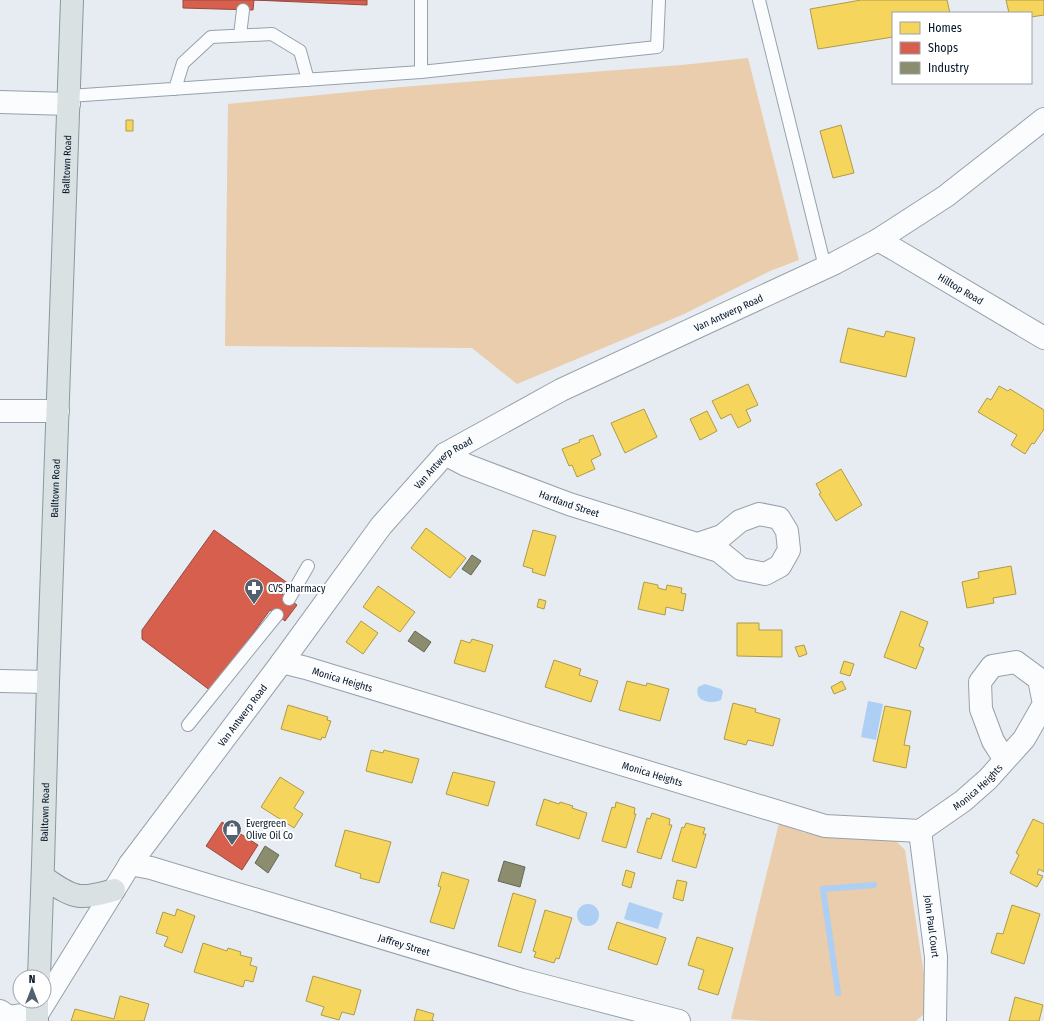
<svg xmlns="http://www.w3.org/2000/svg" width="1044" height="1021" font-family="'Fira Sans Condensed',sans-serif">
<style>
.green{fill:#e9cdac}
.water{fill:#accff3}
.homes{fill:#f6d55c;stroke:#ad9b4c}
.shops{fill:#d6604d;stroke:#974941}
.industry{fill:#8c8c6e;stroke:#636858}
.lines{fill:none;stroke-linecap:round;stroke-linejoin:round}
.stream{stroke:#accff3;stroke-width:6}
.service-casing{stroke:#96a1ac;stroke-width:14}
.minor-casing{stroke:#96a1ac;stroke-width:24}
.tertiary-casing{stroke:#96a1ac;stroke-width:24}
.primary-casing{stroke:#889a9d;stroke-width:24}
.service{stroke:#fbfcfd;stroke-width:12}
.minor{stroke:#fbfcfd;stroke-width:22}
.tertiary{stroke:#fbfcfd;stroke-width:22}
.primary{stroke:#d9e1e2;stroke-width:22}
.labels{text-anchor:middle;stroke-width:4;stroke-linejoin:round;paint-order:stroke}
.street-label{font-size:10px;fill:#031426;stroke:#fff}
.poi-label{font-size:10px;fill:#031426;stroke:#fff;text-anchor:start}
</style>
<rect width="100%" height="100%" fill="#e7ecf2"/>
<path class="green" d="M748,58L799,260L770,271L682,315L517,384L472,348L225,346L228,104L401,87L682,65Z
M779,823L805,833L853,835L894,839L905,850L927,994L925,1013L916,1021H764L731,1019Z"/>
<path class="water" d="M705,684L721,689L723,692L721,700C716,703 703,703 699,697C697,694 697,691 698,687Z
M868,701L883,704L876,740L861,737Z
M629,902L663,913L658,929L624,919Z
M577 915a11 11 0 1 1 22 0a11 11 0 1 1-22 0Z"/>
<path class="homes" d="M861,0H947L950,13H893V37L818,49L810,9Z
M1006,0H1044V15L1031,17V13H1009Z
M126,120H133V131H126Z
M841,125L854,173L833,178L820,131Z
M848,328L884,337L886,331L915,338L906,377L840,362Z
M748,384L758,405L746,410L751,421L738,428L731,414L721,419L712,401Z
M999,386L1008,391L1010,389L1044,410V429L1034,444L1032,443L1025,454L1011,445L1017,435L978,412L987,398L991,400Z
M644,409L657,437L625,453L611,423Z
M707,411L717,431L700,440L690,419Z
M593,435L601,455L591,460L595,469L577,477L572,465L569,466L562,449L580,442L579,440Z
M841,469L862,505L836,521L819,494L821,493L816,484Z
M426,528L466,558L450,578L411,548Z
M533,530L556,536L545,576L532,572L533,569L523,566Z
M1011,566L1016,594L993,598L994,603L967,608L962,582L979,578L978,572Z
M644,582L658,585V588L666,590L667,585L682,588L681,593L686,594L683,611L666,607L665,615L638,609Z
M378,586L415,612L400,632L363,607Z
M539,599L546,601L544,609L537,607Z
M901,611L928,622L919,646L924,648L916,669L884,657Z
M361,621L378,633L363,654L346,642Z
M737,623H759V630H782V657L737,656Z
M472,639L493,645L485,672L454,663L461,640L470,643Z
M804,645L807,654L799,657L795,647Z
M554,660L581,669L579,675L598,681L591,702L545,687Z
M844,661L854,664L850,676L840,673Z
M627,681L646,686L647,683L669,689L660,721L619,710Z
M842,681L846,689L834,694L831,687Z
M733,703L756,709L755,712L780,719L773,746L748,740L746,745L724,739Z
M288,705L328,717L327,720L331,721L325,738L322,737L321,740L281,729Z
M885,706L911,711L904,745L910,746L906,768L873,761Z
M371,750L383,753L384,750L419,759L412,783L366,771Z
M453,772L495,782L488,806L446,794Z
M280,777L304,792L294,808L303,814L294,828L261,807Z
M544,799L559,804L560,802L573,806L572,808L587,813L579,839L536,825Z
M616,802L635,808L634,814H636L626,848L602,841L612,807L615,808Z
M652,813L670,819L669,825H672L661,859L637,852L647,818L650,819Z
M1033,819L1044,824V872L1039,869L1037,874L1043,876L1037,887L1010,873L1019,855L1016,853Z
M686,823L705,828L703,834H706L696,868L672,861L682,827L684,828Z
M345,830L391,842L379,883L360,878L361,874L335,866Z
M626,870L635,873L631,888L622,885Z
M442,872L469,880L454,929L430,922L441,887L438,886Z
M677,880L687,882L683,901L673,898Z
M513,893L536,900L521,953L498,946Z
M1012,905L1040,914L1024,964L991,953L997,933L1003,934Z
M177,909L195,916L182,953L164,946L168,937L156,933L163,912L175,916Z
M545,910L572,918L559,959L556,958L554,963L534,957L536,952L533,951Z
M617,922L666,938L657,965L608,949Z
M697,937L733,948L718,995L698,989L704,970L688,965Z
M203,943L227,951L228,948L241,952L240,955L252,958L250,965L257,967L253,982L245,980L243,987L194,972Z
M313,976L361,990L354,1015L342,1012L339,1020L321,1015L324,1007L306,1001Z
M120,996L149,1004L144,1021H71L75,1009L114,1019Z
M1015,997L1043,1005L1039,1021H1009Z
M417,1009L434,1014L432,1020L434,1021H414Z"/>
<path class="shops" d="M183,0H367V5L254,0L253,10L183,8Z
M214,530L289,584L282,594L297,605L285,621L270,610L211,691L142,639V630Z
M222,822L258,845L242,870L206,846Z"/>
<path class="industry" d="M472,555L481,561L471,575L462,569Z
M415,631L431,642L424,652L408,641Z
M265,846L279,855L268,873L255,863Z
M504,861L525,867L520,887L498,881Z"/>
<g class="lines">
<path class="stream" d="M838,993L823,889L874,885"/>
<g class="service-casing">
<path id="service" d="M759,0L825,267
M240,35L243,10
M421,72L657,47L659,0
M175,89L183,63L211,37L272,34L300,51L308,80
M69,96L421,72V0
M289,599L308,566
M188,725L277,615"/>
</g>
<g class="minor-casing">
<g id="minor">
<path d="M0,102L69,104"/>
<path id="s1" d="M878,240L894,249L1044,338"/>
<path d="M0,411H58"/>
<path id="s2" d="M445,454L466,465L569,504L719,551L741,569L765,574L780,566L789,550L787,531L779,518L759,514L740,521L722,536L698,544"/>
<path id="s3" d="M282,662L306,668L825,826L920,831L963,801L988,779L1024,739L1044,704L1039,679L1016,662L992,666L980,682L981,709L993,741L1005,760"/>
<path d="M0,681L48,682"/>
<path id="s4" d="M920,831L936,957L935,1021"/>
<path id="s5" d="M130,864L151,868L522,980L679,1021"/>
<path d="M0,1011L9,1017L37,1013"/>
</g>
</g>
<g class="tertiary-casing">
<g id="tertiary">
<path id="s6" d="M33,1021L130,864L282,662L381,526L445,454L561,390L835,263L878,240L946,196L1044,119"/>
</g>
</g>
<g class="primary-casing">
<g id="primary">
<path d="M43,877C54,884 67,895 80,896C91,897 103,893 114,890"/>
<path id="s7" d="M39,977L43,864L48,682L72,0"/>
<path d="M37,1021V1001"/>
</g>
</g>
<use href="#service" class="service"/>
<use href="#minor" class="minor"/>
<use href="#tertiary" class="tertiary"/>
<use href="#primary" class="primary"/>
</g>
<defs>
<g id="pharmacy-pin" transform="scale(1)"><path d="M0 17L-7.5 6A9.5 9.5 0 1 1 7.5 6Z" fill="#53606d" stroke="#fff"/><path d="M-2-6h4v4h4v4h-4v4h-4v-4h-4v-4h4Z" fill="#fff"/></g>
<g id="shop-pin" transform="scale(1)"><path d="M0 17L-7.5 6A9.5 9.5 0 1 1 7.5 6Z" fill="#53606d" stroke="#fff"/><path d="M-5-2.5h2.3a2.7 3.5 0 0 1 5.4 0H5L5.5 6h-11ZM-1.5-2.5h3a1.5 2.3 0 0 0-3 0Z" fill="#fff"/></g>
</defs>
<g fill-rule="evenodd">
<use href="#pharmacy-pin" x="254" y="588"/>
<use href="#shop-pin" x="232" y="829"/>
</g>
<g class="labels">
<g class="street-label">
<text dy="4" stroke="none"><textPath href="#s7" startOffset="813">Balltown Road</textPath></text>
<text dy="4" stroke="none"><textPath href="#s1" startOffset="96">Hilltop Road</textPath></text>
<text dy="4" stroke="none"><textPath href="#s6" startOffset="1019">Van Antwerp Road</textPath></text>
<text dy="4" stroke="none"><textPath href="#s6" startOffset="695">Van Antwerp Road</textPath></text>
<text dy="4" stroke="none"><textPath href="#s7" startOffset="489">Balltown Road</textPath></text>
<text dy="4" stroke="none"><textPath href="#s2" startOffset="134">Hartland Street</textPath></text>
<text dy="4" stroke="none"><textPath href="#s3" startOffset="63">Monica Heights</textPath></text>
<text dy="4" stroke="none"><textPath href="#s6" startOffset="371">Van Antwerp Road</textPath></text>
<text dy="4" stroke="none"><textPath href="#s3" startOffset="387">Monica Heights</textPath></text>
<text dy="4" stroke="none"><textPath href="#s3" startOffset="735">Monica Heights</textPath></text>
<text dy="4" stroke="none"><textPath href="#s7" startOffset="165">Balltown Road</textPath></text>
<text dy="4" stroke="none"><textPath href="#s4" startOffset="96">John Paul Court</textPath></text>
<text dy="4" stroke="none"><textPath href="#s5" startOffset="286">Jaffrey Street</textPath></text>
</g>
<g class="poi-label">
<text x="268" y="592">CVS Pharmacy</text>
<text x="246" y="827">Evergreen<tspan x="246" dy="12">Olive Oil Co</tspan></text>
</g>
</g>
<rect x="892" y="12" width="140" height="72" fill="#ffffff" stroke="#9aa1a8"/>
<rect x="900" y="22" width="20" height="12" fill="#f6d55c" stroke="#9aa1a8"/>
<text x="928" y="32" font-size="12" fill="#031426">Homes</text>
<rect x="900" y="42" width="20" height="12" fill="#d6604d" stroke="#9aa1a8"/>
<text x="928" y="52" font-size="12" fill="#031426">Shops</text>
<rect x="900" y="62" width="20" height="12" fill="#8c8c6e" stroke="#9aa1a8"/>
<text x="928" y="72" font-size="12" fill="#031426">Industry</text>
<g transform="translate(32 989)"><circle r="19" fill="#ffffff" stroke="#9aa1a8"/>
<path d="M0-3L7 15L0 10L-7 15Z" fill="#53606d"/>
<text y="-6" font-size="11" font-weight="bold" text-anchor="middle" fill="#031426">N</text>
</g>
</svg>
